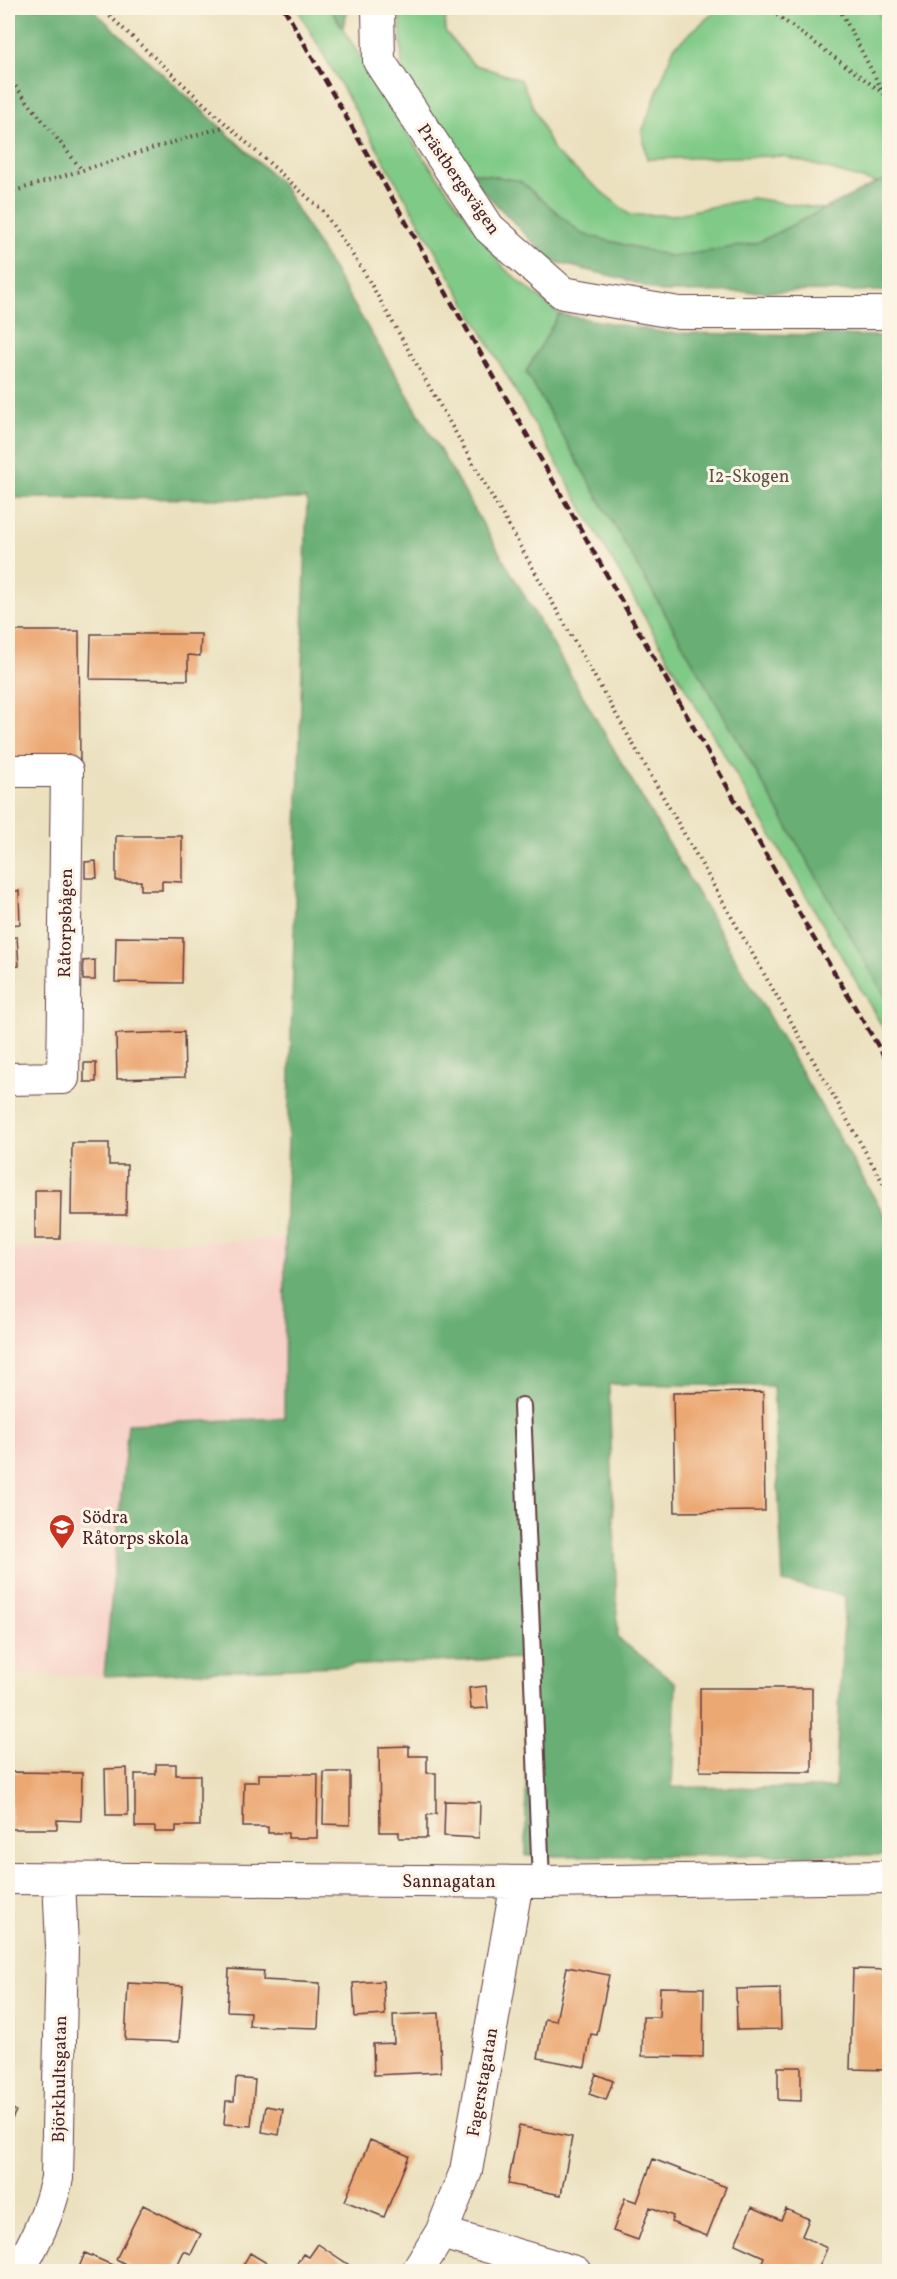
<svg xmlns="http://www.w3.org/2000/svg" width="897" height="2279" font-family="Vollkorn,serif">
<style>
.built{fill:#f7d1c8}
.green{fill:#80ca87;stroke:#657459;stroke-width:1.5}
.forest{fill:#68ae74;stroke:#596650;stroke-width:1.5;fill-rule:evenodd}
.building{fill:#eca873}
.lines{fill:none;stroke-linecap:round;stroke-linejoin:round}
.lane-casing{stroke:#623c41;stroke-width:20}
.street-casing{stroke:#623c41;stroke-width:34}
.path{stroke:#623c41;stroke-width:4;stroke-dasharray:1.5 4.5;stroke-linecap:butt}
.lane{stroke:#fff;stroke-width:16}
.street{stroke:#fff;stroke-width:32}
.rail{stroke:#4a1f2b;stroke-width:4.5;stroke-dasharray:9 4.5;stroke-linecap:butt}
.labels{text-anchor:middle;stroke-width:6;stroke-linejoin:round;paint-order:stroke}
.street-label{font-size:18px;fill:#4a1f2b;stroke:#fcf5e5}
.park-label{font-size:18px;fill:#5a5247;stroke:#fcf5e5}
.poi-label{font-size:18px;fill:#4a1f2b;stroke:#fcf5e5;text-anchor:start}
</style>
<rect width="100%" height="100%" fill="#fcf5e5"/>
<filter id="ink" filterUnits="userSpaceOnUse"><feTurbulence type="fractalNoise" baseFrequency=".0167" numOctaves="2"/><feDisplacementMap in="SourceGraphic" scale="12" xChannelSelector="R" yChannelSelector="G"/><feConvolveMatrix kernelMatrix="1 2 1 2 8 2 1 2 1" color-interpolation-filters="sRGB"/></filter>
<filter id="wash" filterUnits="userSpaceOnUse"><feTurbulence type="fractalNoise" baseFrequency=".008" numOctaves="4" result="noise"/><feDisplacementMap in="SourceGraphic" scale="24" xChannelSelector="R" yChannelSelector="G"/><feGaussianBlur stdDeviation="1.35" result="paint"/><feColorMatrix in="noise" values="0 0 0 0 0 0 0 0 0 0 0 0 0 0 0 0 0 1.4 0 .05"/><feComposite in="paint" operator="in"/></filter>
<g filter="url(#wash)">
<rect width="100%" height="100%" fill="#ebe1bf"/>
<path class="built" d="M285,1239L284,1418L128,1424L104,1676L8,1675V1248Z"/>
<path class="green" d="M297,8H330L416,147L505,269L559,314L526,372L889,1003V1038L672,665Z
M400,8H446L445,31L473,64L521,80L554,152L630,215H673L752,198L824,209L757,243L673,257L582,234L520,181L464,171L402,71Z
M719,8H876L889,34V179L876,183L783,156L647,159L642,132L674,47Z"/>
<path class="forest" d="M8,8H91L281,183L405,390L889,1223V1855L526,1856V1658L104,1676L128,1424L284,1418L285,1239L307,499L8,498ZM609,1384L773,1386L783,1582L845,1596L835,1788L672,1787L676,1683L618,1638Z
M330,8H348L343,28Z
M876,8H889V34Z
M464,171L520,181L582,234L673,257L757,243L876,183L889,179V291L661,292L624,279L551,261Z
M559,314L667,333L889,336V1003L526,372Z"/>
<g id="blocks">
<path class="building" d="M8,631H79L80,762H8Z
M91,634H201L200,656L188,655V680L90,679Z
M116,836H182V882L162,881V890H141V881H116Z
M96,861L97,878H85V862Z
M8,891H19L20,924L8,925Z
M17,937L19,966L8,967V938Z
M116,937L183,938L182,983L115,982Z
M95,960V980H83V961Z
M184,1032L185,1077L117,1079L116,1034Z
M84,1063H96V1082H84Z
M72,1143H109V1165H127L126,1215H71Z
M35,1190H61L60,1239H35Z
M763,1392L765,1511L675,1512L673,1393Z
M486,1686L488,1708L471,1709L469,1688Z
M700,1688H812V1772L700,1771Z
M409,1746V1756H427V1773H436V1814L427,1815V1838H399V1832H380L379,1747Z
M156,1764H176V1775H200V1826H176V1832H155V1827H135V1774H156Z
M127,1768L128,1815H106L105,1769Z
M11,1772L82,1773L81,1821L57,1820V1829H11Z
M324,1772H350V1825L323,1824Z
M259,1774H318L317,1838H288V1833H268V1827H243L244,1782H259Z
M445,1801L480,1802L479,1838L444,1836Z
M567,1967L609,1975L597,2035L591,2034L585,2067L538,2058L545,2019L556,2021Z
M229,1969L264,1971L263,1980L320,1983L318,2028L249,2026L250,2012L227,2011Z
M853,1969L890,1970V2070L850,2069Z
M383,1981L385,2015L355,2017L353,1983Z
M128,1983L183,1986L179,2042L125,2040Z
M660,1987L704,1988L703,2057L642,2056L643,2017H659Z
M780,1988L781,2029L737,2030L736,1989Z
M439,2013L441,2072L374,2075L373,2044L394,2043L393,2015Z
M778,2067H801V2101L778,2100Z
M596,2074L613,2081L606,2100L589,2094Z
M236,2078L255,2080L251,2126L224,2124L226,2101H234Z
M8,2106L16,2111L8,2127Z
M266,2106L283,2109L279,2135L262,2132Z
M519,2126L572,2137L561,2195L508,2184Z
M370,2140L409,2156L384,2217L345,2201Z
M653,2159L726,2187L707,2236L671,2222L673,2216L650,2207L638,2240L613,2231L625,2198L637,2202Z
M143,2205L201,2234L191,2254L184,2251L174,2272H140L116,2259Z
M752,2207L781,2220L786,2209L809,2219L802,2236L827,2248L817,2272H776L761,2265L764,2257L735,2244Z
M318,2244L349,2265L344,2272H291L303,2254L309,2257Z
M85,2253L128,2272H77Z
M250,2253L270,2265L266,2272H249L242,2267Z"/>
</g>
</g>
<g filter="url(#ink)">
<use href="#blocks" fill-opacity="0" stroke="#623c41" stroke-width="1.5"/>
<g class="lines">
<g class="lane-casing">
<path id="lane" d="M522,1406L541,1882"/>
</g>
<g class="street-casing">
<path id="street" d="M378,8L379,61L489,228L563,293L679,313H890
M8,771H67L63,1078L8,1079
M8,1878L541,1882L890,1877
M441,2233L575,2272
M18,2272C36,2240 49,2214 57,2178L62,1946L59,1879
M417,2272L441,2233L466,2171L517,1882"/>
</g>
<path class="path" d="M101,8L227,125L323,211L364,272L890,1195
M767,8L890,98
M839,8L883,92
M8,77L82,170
M8,193L226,126"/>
<use href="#lane" class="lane"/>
<use href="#street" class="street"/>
<path class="rail" d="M284,8L810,932L890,1066"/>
</g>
</g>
<defs>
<g id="school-pin" transform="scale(1.35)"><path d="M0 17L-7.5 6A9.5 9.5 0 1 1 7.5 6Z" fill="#c8321e" stroke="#fcf5e5"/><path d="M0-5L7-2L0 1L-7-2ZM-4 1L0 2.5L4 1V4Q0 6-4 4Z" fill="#fff"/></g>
</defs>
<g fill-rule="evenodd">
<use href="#school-pin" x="62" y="1527"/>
</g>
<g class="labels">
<g class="street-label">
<text transform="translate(459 179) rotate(55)" y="6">Prästbergsvägen</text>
<text transform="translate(65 923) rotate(-89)" y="6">Råtorpsbågen</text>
<text x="449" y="1887">Sannagatan</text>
<text transform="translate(59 2079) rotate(-89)" y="6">Björkhultsgatan</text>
<text transform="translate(482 2082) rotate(-80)" y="6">Fagerstagatan</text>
</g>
<g class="park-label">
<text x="749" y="482">I2-Skogen</text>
</g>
<g class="poi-label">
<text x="82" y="1523">Södra<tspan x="82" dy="21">Råtorps skola</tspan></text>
</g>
</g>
<rect width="897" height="2279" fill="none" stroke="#fcf5e5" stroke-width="30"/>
</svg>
